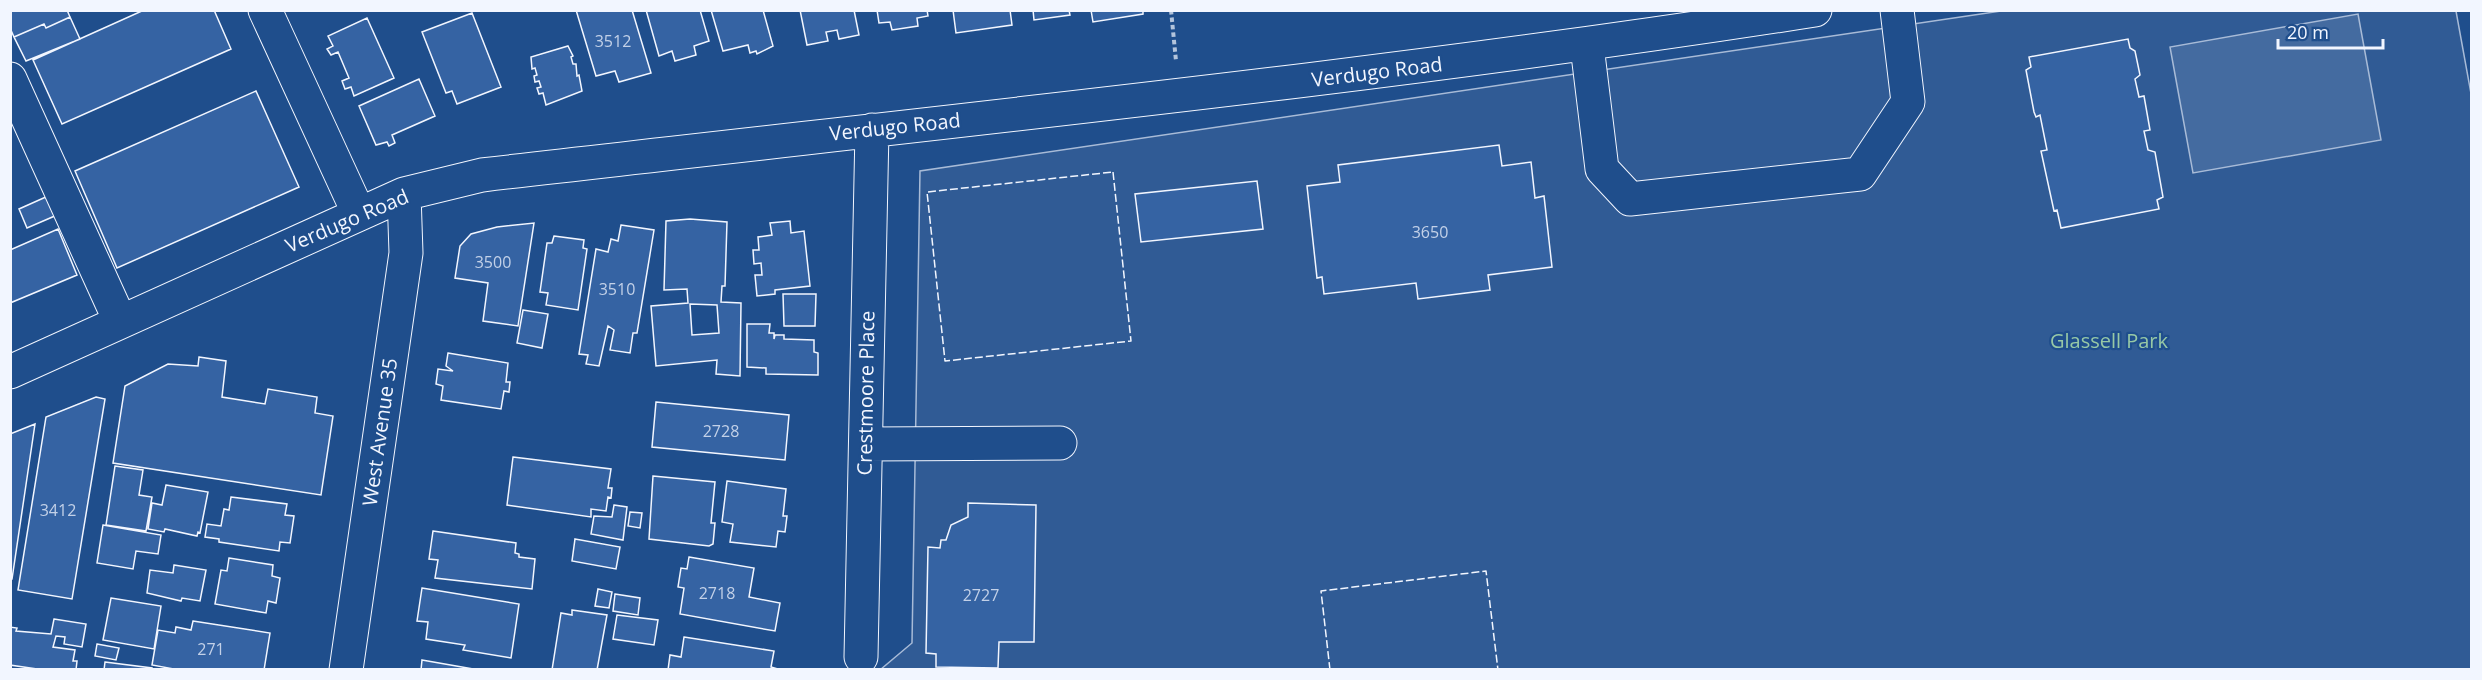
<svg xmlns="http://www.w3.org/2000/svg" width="2482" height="680" font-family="'Open Sans',sans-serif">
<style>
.built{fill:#305b95;stroke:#a8bbd7;stroke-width:1.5}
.water{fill:#446ba0;stroke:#a8bbd7;stroke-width:1.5}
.building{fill:#3563a3;stroke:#f2f6ff;stroke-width:1.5;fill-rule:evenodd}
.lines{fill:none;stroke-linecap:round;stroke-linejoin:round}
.minor-casing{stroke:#f2f6ff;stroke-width:35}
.path{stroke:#b3c4dc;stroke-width:4;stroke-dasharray:4.5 3;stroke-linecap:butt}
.minor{stroke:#1f4e8c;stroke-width:33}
.fence{stroke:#f2f6ff;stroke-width:1.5;stroke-dasharray:8 3;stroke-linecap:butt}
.labels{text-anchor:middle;stroke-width:4.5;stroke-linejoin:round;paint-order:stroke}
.number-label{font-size:16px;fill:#c3d1e8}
.street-label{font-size:20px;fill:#f2f6ff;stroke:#1f4e8c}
.park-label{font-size:20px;fill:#97c8a6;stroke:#1f4e8c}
</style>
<rect width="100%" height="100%" fill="#1f4e8c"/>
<path class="built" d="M2001,11H2456L2472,99L2471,669L880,670L912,643L920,171Z"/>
<path class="water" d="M2358,14L2381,140L2193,173L2170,47Z"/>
<path class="building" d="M10,10H67L70,17L46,28L44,24L14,37L10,28Z
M144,10H214L231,49L62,124L33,60Z
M576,10H632L651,73L619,82L615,71L596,76Z
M646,10H700L709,41L694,46L696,55L675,61L672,51L659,56Z
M711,10H763L773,46L757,54L756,51L750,53L748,45L723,51Z
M800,10H854L859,35L839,39L837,30L826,32L828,41L807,45Z
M877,10H927L928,16L917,18L918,26L892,30L890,22L879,23Z
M953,10H1010L1012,25L956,33Z
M1033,10H1069L1070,15L1034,20Z
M1091,10H1143V14L1093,22Z
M472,13L501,87L457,104L452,91L446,93L422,32Z
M70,17L80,39L26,61L14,37L44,24L46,28Z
M367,18L394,78L354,96L351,87L345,89L342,81L349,78L338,52L331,55L327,49L333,46L328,36Z
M2128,39L2130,48L2135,51L2140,75L2135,79L2139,97L2144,96L2150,130L2144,131L2148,150L2155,152L2163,197L2157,200L2159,209L2061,228L2057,210L2054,211L2041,151L2047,150L2040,115L2036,117L2034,112L2026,70L2031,67L2029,57Z
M568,46L573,56L571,57L573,64H576L577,76L579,75L582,91L546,105L543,93L539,94L537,88L541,87L539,81L535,82L534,76L537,75L535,68L532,69L531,57Z
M419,79L435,116L392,135L395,143L389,146L387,142L376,145L359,106Z
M256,91L299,187L117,268L75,171Z
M1499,145L1502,166L1531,162L1535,198L1544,196L1552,267L1488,275L1490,290L1418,299L1416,283L1324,294L1322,277L1317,278L1307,186L1340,182L1338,165Z
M1257,181L1263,229L1141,242L1135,194Z
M48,196L57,215L27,228L19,209Z
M690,219L727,222L725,286H722L721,302L741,303L740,376L716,374L717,360L656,366L651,306L688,303L687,289L664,290L666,221ZM690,304L717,305L719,333L692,335Z
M790,221L791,233L804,231L810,286L775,290V294L757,296L755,275H762L761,263L754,264L753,250H759L758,237L772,235L770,223Z
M534,223L518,326L483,321L488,283L455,278L460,246L471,234L497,227Z
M621,225L654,230L637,333H633L630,353L610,350L614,330L608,326L599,366L586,364L588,355L579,354L596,249L608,252L611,239L618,241Z
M58,229L77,275L10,303V250Z
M554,236L584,240L583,248L587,249L578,310L546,305L548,293L540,292L547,243H552Z
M783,294H816L815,326H784Z
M523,310L548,314L542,348L517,343Z
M747,324H770L769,333H774V339L775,335H784V339L814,340V352L818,353V375L766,374V368L747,367Z
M448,353L508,363L506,382H510L509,392L504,391L501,409L441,400L443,386L436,384L438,369L453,371L446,366Z
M199,357L226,361L222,397L265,404L268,389L317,397L315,413L333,416L321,495L113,463L125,386L168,364L198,366Z
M96,397L105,399L72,599L18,590L46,417Z
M656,402L789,415L785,460L652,447Z
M35,424L12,579H10V434Z
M513,457L611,469L608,488H612L611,498L608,497L606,511L591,509V517L507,505Z
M115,466L143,470L139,495L152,497L146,531L106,525Z
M653,476L715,482L711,523H715L713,544L709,546L649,539Z
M727,481L786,489L783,516H787L785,532L778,531L776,547L730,542L733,524L722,522Z
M166,485L208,492L200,533L198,532L197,536L165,529L164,532L148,529L152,503L162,505Z
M231,497L287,504L285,515L294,516L290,543L280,542L279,551L219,542V539L205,537L207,524L221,526L224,509L229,510Z
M968,503L1036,505L1034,642H999L998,668L936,667V654L926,653L928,547L940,548L941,540H946L951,525L968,517Z
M614,505L627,507L623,540L591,534L594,516L612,517Z
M630,512L642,513L640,528L628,526Z
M103,525L161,535L158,554L136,551L133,569L97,563Z
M433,531L516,543L515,553L519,554V557L535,559L532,589L435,578L438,560L429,559Z
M575,539L620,547L616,569L572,561Z
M689,557L754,568L749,597L780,603L775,631L680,614L684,588L678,587L681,568L687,569Z
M229,558L273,565L272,576L280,578L276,603L268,601L266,613L215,604L221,570L227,571Z
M174,565L206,570L200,601L182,598L181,601L147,593L150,570L173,573Z
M422,588L519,604L511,658L463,650L465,645L426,639L428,622L417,621Z
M598,589L612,592L609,608L595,606Z
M615,594L640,598L638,615L613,611Z
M111,598L161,606L154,649L103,640Z
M572,610L607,615L597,670H552L561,613L572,615Z
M617,615L658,620L654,645L613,639Z
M54,619L86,624L82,647L64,644L65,637L56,636L53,647L75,650L73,661H77L76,670H44L10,665V627L17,628L16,631L51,634Z
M193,621L270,633L264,670H179L152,665L158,630L175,633L176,627L191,630Z
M684,637L774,651L771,667L781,670H668L670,655L681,657Z
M97,644L119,648L116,660L95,656Z
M422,660L479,670H421Z
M105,662L152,668V670H104Z"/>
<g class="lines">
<g class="minor-casing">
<path id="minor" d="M265,10L359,214
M1587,46L1602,169L1630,199L1860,174L1908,102L1897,10
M10,79L120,321
M10,372L404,194L482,175C927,123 1372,79 1815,10
M866,444L1060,443
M861,657L872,130
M346,670L406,253L404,194"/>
</g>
<path class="path" d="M1171,10L1176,61"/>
<use href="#minor" class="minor"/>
<path class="fence" d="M1113,172L1131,341L945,361L927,192Z
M1330,670L1321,591L1486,571L1498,670"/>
</g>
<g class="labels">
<g class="number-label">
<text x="613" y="47">3512</text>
<text x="1430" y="238">3650</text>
<text x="493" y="268">3500</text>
<text x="617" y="295">3510</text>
<text x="721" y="437">2728</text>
<text x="58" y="516">3412</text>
<text x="717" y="599">2718</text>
<text x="981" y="601">2727</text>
<text x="211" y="655">271</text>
</g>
<g class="street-label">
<text transform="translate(1377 72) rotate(-7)" y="7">Verdugo Road</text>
<text transform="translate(895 127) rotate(-6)" y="7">Verdugo Road</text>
<text transform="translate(347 221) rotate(-23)" y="7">Verdugo Road</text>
<text transform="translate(866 393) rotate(-89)" y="7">Crestmoore Place</text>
<text transform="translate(380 432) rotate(-82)" y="7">West Avenue 35</text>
</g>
<g class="park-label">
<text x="2109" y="348">Glassell Park</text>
</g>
</g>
<rect width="2482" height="680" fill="none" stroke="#f2f6ff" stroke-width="24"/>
<path d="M2278 39v9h105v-9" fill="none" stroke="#f2f6ff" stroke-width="3"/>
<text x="2287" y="39" font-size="18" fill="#f2f6ff" stroke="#1f4e8c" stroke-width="4.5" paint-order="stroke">20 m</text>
</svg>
